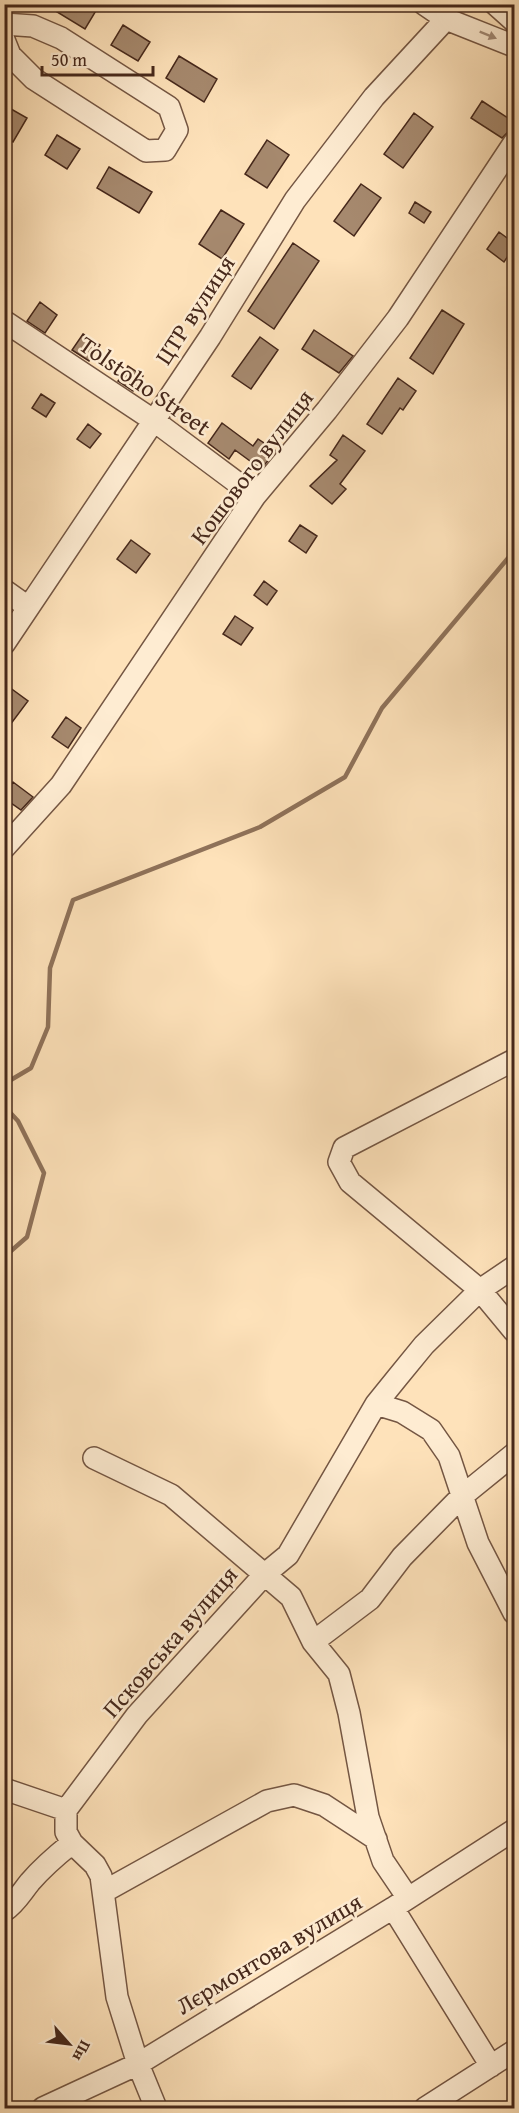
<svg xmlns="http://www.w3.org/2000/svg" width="519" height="2113" font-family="'Gentium Book Plus',serif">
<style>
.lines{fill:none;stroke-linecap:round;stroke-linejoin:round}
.stream{stroke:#8f725a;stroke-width:4.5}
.building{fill:#a6896e;stroke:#46281b;stroke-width:1.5}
.minor-casing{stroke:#745643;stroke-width:24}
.minor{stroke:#feecd2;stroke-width:21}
.oneway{fill:#a28a76}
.labels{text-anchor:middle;stroke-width:5;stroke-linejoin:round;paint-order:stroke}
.street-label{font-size:24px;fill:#46281b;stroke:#feecd2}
</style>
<rect width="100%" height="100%" fill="#fee2ba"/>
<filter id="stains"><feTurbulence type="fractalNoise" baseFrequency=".00333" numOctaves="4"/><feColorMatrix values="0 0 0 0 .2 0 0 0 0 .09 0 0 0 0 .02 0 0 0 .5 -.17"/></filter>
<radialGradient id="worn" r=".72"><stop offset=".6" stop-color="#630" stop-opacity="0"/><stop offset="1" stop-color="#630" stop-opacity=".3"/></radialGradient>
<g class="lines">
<path class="stream" d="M4,1084L31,1068L48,1027L50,968L73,900L260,827L345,777L382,708L514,551
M4,1106L18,1121L44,1173L27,1237L4,1257"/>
</g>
<path class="building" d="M44,4H100L85,29Z
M123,25L150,42L138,61L111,45Z
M179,56L217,79L204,102L166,78Z
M482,101L514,122V130L508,132L502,138L471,118Z
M4,105L27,118L13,142L4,137Z
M414,113L433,127L403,168L384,154Z
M57,135L80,149L67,169L45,155Z
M267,140L289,155L267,188L245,174Z
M109,167L152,192L139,213L97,188Z
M361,184L381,198L354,236L334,221Z
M415,202L431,212L424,223L409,213Z
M221,210L244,224L222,259L199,244Z
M499,232L514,243V247L504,262L487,249Z
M293,243L319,261L274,329L248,311Z
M40,302L57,315L45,333L27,321Z
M442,310L464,324L433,374L410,358Z
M314,330L353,356L339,373L302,349Z
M83,334L100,345L89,361L72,350Z
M260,337L278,350L251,389L232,376Z
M128,366L143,376L133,391L118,381Z
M398,378L416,391L403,410L400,408L382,434L367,424Z
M41,394L55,403L46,417L32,408Z
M222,423L253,446L258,439L276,451L261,469L235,450L229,459L208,443Z
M88,424L101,434L90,448L77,439Z
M343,435L365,451L340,484L346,489L332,504L310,486L337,460L330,455Z
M300,525L317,536L306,553L289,541Z
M131,540L150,554L136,573L117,559Z
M264,581L277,591L267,605L254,595Z
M235,616L253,628L241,645L223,634Z
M9,687L28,701L4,733V694Z
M66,717L81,728L68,748L52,737Z
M13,782L33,797L21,810L4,798V795Z"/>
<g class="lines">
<g class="minor-casing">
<path id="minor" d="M424,4L446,19L514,46
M495,4L514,21
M4,24L33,26L61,38L169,107L177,130L165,150L146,151L34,79L10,55L4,40
M4,321L153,420L255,496
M4,590L28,607
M4,644L210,337L295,200L374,97L446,19
M4,848L61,785L255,496L327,410L398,318L514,143
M514,1060L344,1148L339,1162L350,1182L480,1290L514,1331
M376,1404L402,1412L431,1430L449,1456L478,1543L514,1613
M94,1458L171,1495L291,1597L313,1642L339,1674L349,1713L368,1817L383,1861L408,1898
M313,1642L370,1599L402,1557L461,1497L514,1454
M4,1789L66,1810
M105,1891L267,1801L294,1795L324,1805L376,1839
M393,1908L491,2066
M4,1911C16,1903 21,1893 30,1882C42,1868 57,1855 72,1843
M43,2108L138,2064L393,1908L514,1830
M156,2108L138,2064L117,1997L101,1876L95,1865L72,1843L66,1832V1810L137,1715L265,1574L288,1555L376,1404L397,1378L424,1345L480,1290L514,1267
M425,2108L514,2051"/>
</g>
<use href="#minor" class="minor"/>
</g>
<defs><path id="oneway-solid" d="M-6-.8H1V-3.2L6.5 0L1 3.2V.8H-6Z" transform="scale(1.5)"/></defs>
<use class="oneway" href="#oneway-solid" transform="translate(488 35) rotate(22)"/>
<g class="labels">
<g class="street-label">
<text transform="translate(195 310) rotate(-57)" y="8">ЦТР вулиця</text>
<text transform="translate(145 386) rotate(35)" y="8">Tolstoho Street</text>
<text transform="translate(252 467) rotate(-53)" y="8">Кошового вулиця</text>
<text transform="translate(170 1642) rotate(-49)" y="8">Псковська вулиця</text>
<text transform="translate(269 1954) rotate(-31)" y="8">Лєрмонтова вулиця</text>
</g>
</g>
<rect width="519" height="2113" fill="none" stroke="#fee2ba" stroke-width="24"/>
<rect x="6" y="6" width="507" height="2101" fill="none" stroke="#46281b" stroke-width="3"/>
<rect x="12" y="12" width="495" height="2089" fill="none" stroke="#46281b" stroke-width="1.5"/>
<g transform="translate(69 2044) rotate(118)" stroke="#feecd2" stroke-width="4.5" paint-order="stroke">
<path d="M0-4.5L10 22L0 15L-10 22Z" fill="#46281b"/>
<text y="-9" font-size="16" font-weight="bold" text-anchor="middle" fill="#46281b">Пн</text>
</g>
<path d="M42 66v9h111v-9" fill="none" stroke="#46281b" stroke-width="3"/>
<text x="51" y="66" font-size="18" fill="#46281b" stroke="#feecd2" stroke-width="4.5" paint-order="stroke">50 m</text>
<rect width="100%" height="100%" filter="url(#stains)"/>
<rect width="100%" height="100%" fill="url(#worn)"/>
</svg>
